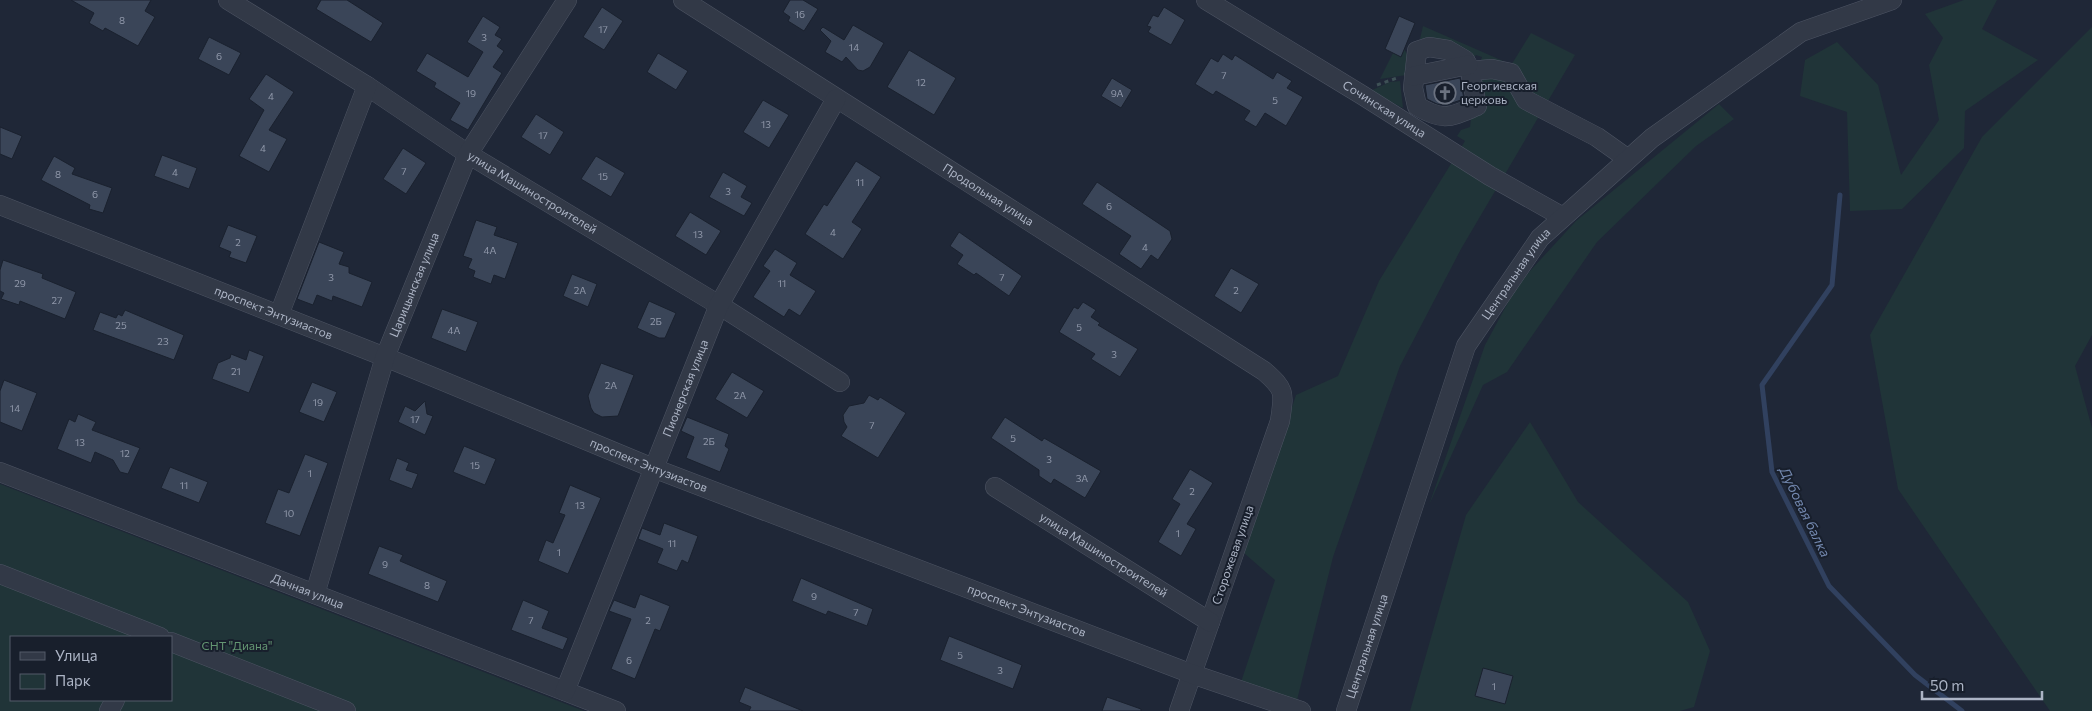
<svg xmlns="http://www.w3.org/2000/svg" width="2092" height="711" font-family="Commissioner,sans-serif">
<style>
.green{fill:#203438;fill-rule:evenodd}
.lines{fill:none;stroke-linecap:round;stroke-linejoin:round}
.stream{stroke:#31415f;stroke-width:5}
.building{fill:#3a4558;stroke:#1a212e}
.minor-casing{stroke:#4d5463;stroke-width:20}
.path{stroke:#3e5156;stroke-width:3;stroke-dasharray:4 4;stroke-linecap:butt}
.minor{stroke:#323947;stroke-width:19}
.labels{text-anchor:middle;stroke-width:4;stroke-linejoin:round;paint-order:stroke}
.number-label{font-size:10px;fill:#9098aa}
.poi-label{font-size:12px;fill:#acb4c5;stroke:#181f2c;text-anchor:start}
.street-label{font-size:12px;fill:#acb4c5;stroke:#181f2c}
.park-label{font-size:12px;fill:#639572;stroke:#181f2c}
.water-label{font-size:14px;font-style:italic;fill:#7388af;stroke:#181f2c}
</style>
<rect width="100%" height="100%" fill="#1f2737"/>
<path class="green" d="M1964,0H1997L1982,29L2038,60L1965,111L1964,148L1902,209L1850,211L1847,112L1800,96L1805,60L1837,42L1878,85L1901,175L1939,120L1929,65L1943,38L1925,14Z
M1423,26L1510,64L1481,60L1482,57L1476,55L1474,57L1438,43L1420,39Z
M2092,27V335L2075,366L2092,428V711H2050L1898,489L1870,335L1982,137Z
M1531,33L1575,55L1461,249L1400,366L1333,557L1296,704L1241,682L1275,580L1244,553L1296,395L1338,376L1379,281L1465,141L1457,136L1461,130L1470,127L1476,76L1505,75Z
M1404,49L1410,59L1406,75L1380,79L1393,53L1401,56Z
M1400,81L1403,108L1370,91L1390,82Z
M1719,104L1734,119L1696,146L1597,242L1507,372L1483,385L1429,505L1485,345L1518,284L1576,221Z
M1530,422L1578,502L1688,602L1710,651L1694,707L1680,711H1410L1466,515Z
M0,484L584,711H0ZM11,637H171V700H11Z"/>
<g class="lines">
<path class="stream" d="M1840,195L1832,285L1762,385L1772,472L1829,586L1915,675L1962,711"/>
</g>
<path class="building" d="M71,0H151L145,11L155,17L138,46L105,28L103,31L89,23L94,13Z
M321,0H347L383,23L371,42L316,9Z
M790,0H803L818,9L804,31L788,21L790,17L783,12Z
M602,7L623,21L604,50L583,37Z
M1164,7L1185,20L1171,45L1148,32L1151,27L1147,26L1153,15L1158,17Z
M483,16L500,27L495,35L502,39L497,46L504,51L493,67L502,73L468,130L450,120L460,103L434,87L436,83L416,71L427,53L468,77L483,52L467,42Z
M1399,16L1415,23L1401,57L1385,49Z
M853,25L884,43L870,67L863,71L858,70L846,57L842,62L825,52L831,41L820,30L823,27L844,40Z
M209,37L241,53L229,75L198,59Z
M909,50L956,78L934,115L887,87Z
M658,53L688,71L676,90L647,72Z
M1223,54L1232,60L1235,55L1273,79L1277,72L1292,81L1287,88L1303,97L1286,126L1265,113L1256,127L1244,120L1250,111L1216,91L1213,95L1195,84L1211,58L1218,62Z
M266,74L294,92L269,130L287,139L269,172L239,156L264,110L249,99Z
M1112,78L1132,90L1121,108L1101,96Z
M1460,78L1464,99L1446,105L1437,104L1427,99L1425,85Z
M763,100L789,115L769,148L743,132Z
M536,114L564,132L550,155L521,137Z
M0,127L22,136L12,159L0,154Z
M403,148L426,163L406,194L383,179Z
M162,155L197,168L189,189L154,176Z
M54,156L75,168L72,174L112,188L103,213L89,209L90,205L41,180Z
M596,156L625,173L611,197L581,179Z
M856,161L881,177L852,222L862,229L843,259L805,234L824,204L827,206Z
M723,172L747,186L741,197L752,203L744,216L709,197Z
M1097,182L1170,231L1172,239L1158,260L1151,255L1141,269L1119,254L1131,236L1082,204Z
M690,212L721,231L706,255L675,236Z
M476,220L497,227L494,235L518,243L505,279L494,275L491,284L473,277L475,271L468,268L472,259L463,256Z
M228,225L257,236L246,263L229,257L231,252L219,247Z
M959,232L1022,276L1009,296L976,273L974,275L957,264L963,255L950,246Z
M319,242L344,252L339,264L349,267V273L372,282L362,307L333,296L332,301L317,295L313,305L297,299Z
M775,249L797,263L790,275L816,291L800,316L789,309L784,317L753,297L770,271L763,266Z
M3,260L43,274L42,278L76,292L65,319L20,301L19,305L1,299L4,293L0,291V270Z
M1231,268L1259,284L1241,313L1214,296Z
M572,274L597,284L588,307L563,296Z
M649,301L676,313L665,338H659L637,328Z
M1083,302L1096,310L1091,317L1100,323L1098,325L1138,349L1120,377L1091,359L1095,354L1059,332L1074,307L1078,309Z
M442,309L478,322L466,352L431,338Z
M125,310L184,335L174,360L93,330L100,312L116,318L118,314L122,316Z
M249,350L264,356L249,393L212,379L218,363L230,358L231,354L246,360Z
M601,363L634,375L618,416L602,417L594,413L591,408L588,396Z
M732,372L764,391L747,418L715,399Z
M4,380L37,393L22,431L0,422V391Z
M312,382L337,392L324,422L299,412Z
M869,395L878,400L880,397L906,413L878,458L841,436L847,427L844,422L843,415L849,406L864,403Z
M425,401L427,414L433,416L425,435L398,422L405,406L415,411Z
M78,414L96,422L92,430L140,448L128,474L120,472L113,460L95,452L91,463L57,449L69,419L75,422Z
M687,417L729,434L725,446L729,449L720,472L686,458L694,437L681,431Z
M1005,417L1042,441L1044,438L1101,471L1085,498L1054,479L1051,484L1039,476V470L991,438Z
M464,446L496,459L485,485L453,472Z
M305,454L328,463L300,536L265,523L278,489L289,493Z
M397,458L409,463L406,470L418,474L412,489L389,480Z
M170,467L208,482L199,503L161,488Z
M1190,469L1213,483L1187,524L1196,529L1181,556L1158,542L1180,504L1172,499Z
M570,485L601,498L568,574L538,561L546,540L553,543L565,515L559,513Z
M664,523L698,536L688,563L682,560L677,571L657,563L663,549L638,539L642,528L660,535Z
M379,546L403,555L400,561L447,581L438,602L368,574Z
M801,578L873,609L867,626L828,611L826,615L792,601Z
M640,594L670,606L660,631L655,629L635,679L611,669L631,619L609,611L614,600L635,608Z
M523,600L549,611L542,628L568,638L563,650L511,630Z
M949,636L1022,665L1013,689L940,660Z
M1483,668L1513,676L1505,704L1475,696Z
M745,687L803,711H749L751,707L739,702Z
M1107,697L1141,709V711H1102Z"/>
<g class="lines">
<g class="minor-casing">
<g id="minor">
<path id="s1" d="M228,0L367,86L468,154L719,305L840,382"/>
<path id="s2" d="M683,0L1264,371C1286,390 1284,393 1280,421L1179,711"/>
<path id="s3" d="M1206,0L1362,95L1490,176L1563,217"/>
<path d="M1470,71L1465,60L1448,50L1429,47L1417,51L1413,88L1417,106C1444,122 1450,117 1477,106L1470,71L1492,69L1511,73L1526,100L1597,137L1628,159"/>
<path d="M1414,76L1468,65"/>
<path id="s4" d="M0,205L385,357L653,468L1192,674L1301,711"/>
<path d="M279,315L367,86"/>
<path id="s5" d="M0,472L616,711"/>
<path id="s6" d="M995,487L1210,622"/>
<path d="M0,574L160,637"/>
<path id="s7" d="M315,594L385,357L468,154L567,0"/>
<path d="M171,642L346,711"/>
<path id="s8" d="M565,691L719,305L836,99"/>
<path d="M109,711L115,700"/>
<path id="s9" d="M1346,711L1466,346L1540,238L1652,138L1801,32L1892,0"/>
</g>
</g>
<path class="path" d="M1377,85L1397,78"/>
<use href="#minor" class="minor"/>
</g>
<defs>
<g id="church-ring" transform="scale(1.125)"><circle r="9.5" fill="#181f2c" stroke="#6b7280" stroke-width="1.5"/><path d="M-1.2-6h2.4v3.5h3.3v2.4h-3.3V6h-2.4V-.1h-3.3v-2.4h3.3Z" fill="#6b7280"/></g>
</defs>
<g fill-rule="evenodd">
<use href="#church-ring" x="1445" y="93"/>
</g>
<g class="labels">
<g class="number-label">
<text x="800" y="18">16</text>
<text x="122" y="24">8</text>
<text x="603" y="33">17</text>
<text x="484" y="41">3</text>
<text x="854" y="51">14</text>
<text x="219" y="60">6</text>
<text x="1224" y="79">7</text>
<text x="921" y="86">12</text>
<text x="471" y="97">19</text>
<text x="1117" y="97">9А</text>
<text x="271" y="100">4</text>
<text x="1275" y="104">5</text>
<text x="766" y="128">13</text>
<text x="543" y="139">17</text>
<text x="263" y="152">4</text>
<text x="404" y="175">7</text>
<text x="175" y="176">4</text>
<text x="58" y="178">8</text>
<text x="603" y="180">15</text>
<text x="860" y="186">11</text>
<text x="728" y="195">3</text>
<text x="95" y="198">6</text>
<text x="1109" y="210">6</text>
<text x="833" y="236">4</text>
<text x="698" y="238">13</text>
<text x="238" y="246">2</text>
<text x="1145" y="251">4</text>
<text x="490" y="254">4А</text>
<text x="331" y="281">3</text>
<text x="1002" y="281">7</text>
<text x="20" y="287">29</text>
<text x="782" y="287">11</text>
<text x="580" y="294">2А</text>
<text x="1236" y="294">2</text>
<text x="57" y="304">27</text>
<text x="656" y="325">2Б</text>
<text x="121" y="329">25</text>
<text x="1079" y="331">5</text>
<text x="454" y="334">4А</text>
<text x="163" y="345">23</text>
<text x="1114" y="358">3</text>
<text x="236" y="375">21</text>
<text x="611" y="389">2А</text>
<text x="740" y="399">2А</text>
<text x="318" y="406">19</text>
<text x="15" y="412">14</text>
<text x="415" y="423">17</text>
<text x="872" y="429">7</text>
<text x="1013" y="442">5</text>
<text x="709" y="445">2Б</text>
<text x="80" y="446">13</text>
<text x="125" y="457">12</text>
<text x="1049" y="463">3</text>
<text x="475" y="469">15</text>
<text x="310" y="477">1</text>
<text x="1082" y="482">3А</text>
<text x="184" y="489">11</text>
<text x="1192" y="495">2</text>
<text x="580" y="509">13</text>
<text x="289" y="517">10</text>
<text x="1178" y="537">1</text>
<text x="672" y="547">11</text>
<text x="559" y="556">1</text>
<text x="385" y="568">9</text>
<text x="427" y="589">8</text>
<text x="814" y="600">9</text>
<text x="856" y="616">7</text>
<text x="531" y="624">7</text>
<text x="648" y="624">2</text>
<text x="960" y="659">5</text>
<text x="629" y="664">6</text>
<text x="1000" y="674">3</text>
<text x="1494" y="690">1</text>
</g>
<g class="poi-label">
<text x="1461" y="90">Георгиевская<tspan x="1461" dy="14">церковь</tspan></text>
</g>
<g class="street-label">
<text dy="4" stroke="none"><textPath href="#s3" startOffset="209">Сочинская улица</textPath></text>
<text dy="4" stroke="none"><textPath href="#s1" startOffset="360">улица Машиностроителей</textPath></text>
<text dy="4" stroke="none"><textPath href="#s2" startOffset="362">Продольная улица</textPath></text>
<text dy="4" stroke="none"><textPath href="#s9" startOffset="472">Центральная улица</textPath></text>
<text dy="4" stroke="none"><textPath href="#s7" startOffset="325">Царицынская улица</textPath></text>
<text dy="4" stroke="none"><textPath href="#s4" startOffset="294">проспект Энтузиастов</textPath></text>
<text dy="4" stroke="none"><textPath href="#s8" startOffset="326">Пионерская улица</textPath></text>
<text dy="4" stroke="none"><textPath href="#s4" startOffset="699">проспект Энтузиастов</textPath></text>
<text dy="4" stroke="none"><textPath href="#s6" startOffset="128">улица Машиностроителей</textPath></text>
<text transform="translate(1233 555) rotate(-71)" y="4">Сторожевая улица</text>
<text dy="4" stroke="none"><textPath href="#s5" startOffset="330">Дачная улица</textPath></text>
<text dy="4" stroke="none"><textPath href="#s4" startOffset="1104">проспект Энтузиастов</textPath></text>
<text dy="4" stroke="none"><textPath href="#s9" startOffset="68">Центральная улица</textPath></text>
</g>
<g class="park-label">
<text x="237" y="650">СНТ "Диана"</text>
</g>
<g class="water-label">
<text transform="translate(1805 512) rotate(64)" y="5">Дубовая балка</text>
</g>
</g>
<rect x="10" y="636" width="162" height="65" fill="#181f2c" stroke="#535b69"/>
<rect x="20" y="652" width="25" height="8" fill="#323947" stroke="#535b69"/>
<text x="55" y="661" font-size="15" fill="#acb4c5">Улица</text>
<rect x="20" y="674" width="25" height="15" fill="#203438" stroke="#535b69"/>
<text x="55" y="686" font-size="15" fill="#acb4c5">Парк</text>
<path d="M1922 691v8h120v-8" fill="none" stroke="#acb4c5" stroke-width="2.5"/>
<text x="1930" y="691" font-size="15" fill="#acb4c5" stroke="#181f2c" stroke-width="4" paint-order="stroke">50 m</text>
</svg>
